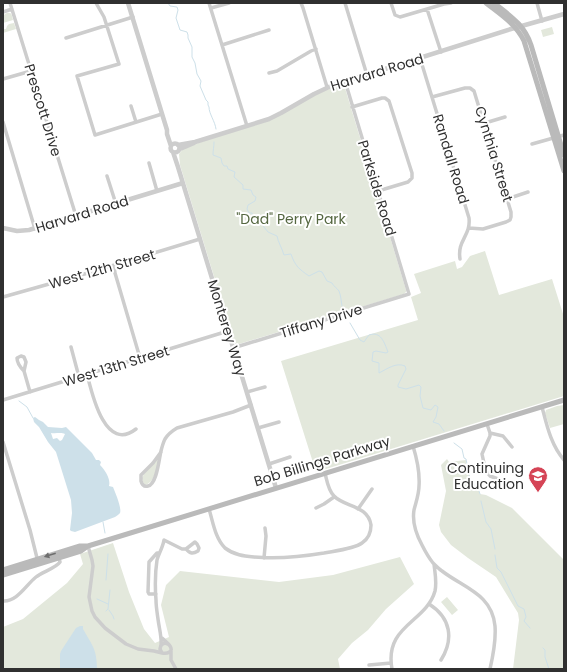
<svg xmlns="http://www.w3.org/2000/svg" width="567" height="672" font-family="Poppins,sans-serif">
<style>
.green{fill:#e3e8dc}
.water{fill:#cde0e9;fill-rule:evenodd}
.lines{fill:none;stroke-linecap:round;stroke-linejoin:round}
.stream{stroke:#cde0e9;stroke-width:1}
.minor{stroke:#cdcdcd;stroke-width:3.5}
.tertiary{stroke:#cdcdcd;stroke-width:4.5}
.secondary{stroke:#bababa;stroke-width:5}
.oneway{fill:#6e6e6e}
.labels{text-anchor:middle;stroke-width:4;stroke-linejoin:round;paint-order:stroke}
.street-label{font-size:14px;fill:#303030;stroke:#fff}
.park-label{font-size:14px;fill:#556741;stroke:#fff}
.poi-label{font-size:14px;fill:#303030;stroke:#fff;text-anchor:end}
</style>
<rect width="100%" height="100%" fill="#fff"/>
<path class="green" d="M7,13C12,12 12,16 13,20L3,23C3,18 2,15 7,13Z
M14,23L16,29L3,33V29H6L7,26L9,24Z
M552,27L554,34L543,37L541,30Z
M339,85H342L345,88L406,290V292L404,294L239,344H235L234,342L180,165L179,154L183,149L201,142L265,122L317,94Z
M485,251L499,295L552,279L564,317V396L316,472L281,361L418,320L411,297L421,293L414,274L455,261L457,269L462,267L470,256Z
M564,405V424L550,428L545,413L546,410L557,406Z
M159,456C158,465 155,483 145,485L143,482L142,478L144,474Z
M447,459L449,462L466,460L470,479L479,491L480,494L486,495L512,508L564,560V669H513L519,620L518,613L496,577L468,558L451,545L441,532L439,525L446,491L441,465Z
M113,543L129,592L144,629L155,643L169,637L161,605L166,585L180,571L279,582L333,575L400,557L414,584L386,609L368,630L352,643L338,659L340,669H3V627L23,619L67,583L83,564L80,554Z
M447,597L458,610L452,615L441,602Z"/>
<path class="water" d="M35,417L39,420L43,422L48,427L62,428L66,427L92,453L96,460H99L101,462L100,465C105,470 111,479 109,486L113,487C115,492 122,508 120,513C119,514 117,516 115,517L75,532L71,531L70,530L72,513L71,500L56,452L48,442L39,427L34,422L33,418ZM51,433C56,434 61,432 65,434L62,440L60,441L57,438L53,439Z
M80,626H83V629C92,645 97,649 97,669H60V654L61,651L76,628Z"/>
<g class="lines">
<path class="stream" d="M168,3L170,6L177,7L178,10L176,18L180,30L187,32L188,35V38L192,47V57L195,63L197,74L201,81L200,86L206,100L208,102V105L209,107C209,114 215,121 216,129
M214,142C214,147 213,150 213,155L221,158L222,163L224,166H227L228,169L235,172L234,177L243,185V189L251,190L253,195L256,197L255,201L248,205L247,209L249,213H252L254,221L256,217L268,232L277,236C278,242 282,248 284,255L291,254C295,266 299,269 309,276L319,271L322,272L327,281L332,283C334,287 337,288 339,291C341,296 341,300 342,306
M350,323L360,340L364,342L366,339L369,335C381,331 384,342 388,352L386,353L376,351L373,352L372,361L379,363V373C387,369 396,362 405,366L406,369L398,385V387L406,389L419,385L421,387L420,396L423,408L431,410L435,405L438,407L436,417L433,422L439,424L444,431
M19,401L27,407L33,418
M454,443L462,449L464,458L466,459L470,479L479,491L480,494
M481,501L486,522L491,529L495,549
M103,522L105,533
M495,555L497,568L501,572L518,606L524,609L526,617L524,621L530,628
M106,580L108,554
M97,599L108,604
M109,610L113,616L114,619
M106,611L108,609L110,590
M543,648L545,650V657L549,669"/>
<path class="minor" d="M10,3L76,216
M96,3L104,17L119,64L77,76L95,135L162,114
M209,3L247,126
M301,3L303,8L327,87
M345,3L367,75
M391,3L395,15L400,17L444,4L451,3
M537,3L542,21
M211,8L229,3
M427,9L441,52
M3,12L12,9
M66,38L133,17
M222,45L269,30
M420,58L469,218C471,236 457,240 460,259
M269,73L277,71L311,51L316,49
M3,79L31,71
M432,97L465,88H470L474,91L511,212V217L510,220L506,222L483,229L469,228
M131,106L136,122
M352,107L382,98H385L389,101L412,173V178L408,182L378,191
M3,122L35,229
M485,123L505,117
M532,144L564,135
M149,163L157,191
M107,176L116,204
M507,199L528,192
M114,265L115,273L140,358
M3,297L88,273L200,239
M71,347L79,377
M233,348L409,294L345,81
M24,371C20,367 17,363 17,358L21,356L24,357L26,362L24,371L30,392
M87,374C92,394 105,453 136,429
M247,392L265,387
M3,400L228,331
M542,407C547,426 551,445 564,460
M487,424L490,433V436L482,454L485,468L486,471L490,476L506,482
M258,428L279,422
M490,433L503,436L512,447
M3,442L30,530L38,562
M413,446C417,459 420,472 419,486C419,494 416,502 414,510C412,522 416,534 422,545C425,551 429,558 433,563C436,566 439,569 442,571C464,588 492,594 495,626C496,639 493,656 490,669
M161,452L153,463L141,475V481C142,485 144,487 148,486C157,484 159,459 161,451C162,447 163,443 165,439C168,434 172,431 177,428L233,412L251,405
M269,464L290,457
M316,508L324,504L334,497
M209,509C213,522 215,538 225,548C234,555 244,556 254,557C278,559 300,557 324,553C334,551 354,549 362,543C368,539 371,532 371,525C368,505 344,507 334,496C328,490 327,481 325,473
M358,509L372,489
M88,546L92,560L93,566L89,597L92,611L95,617L105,628L126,644L138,649L154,651L162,653
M264,558L266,536L265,528
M156,594H149L148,592L149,562L157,553H159
M3,601C17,602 26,585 36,577C42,572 56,568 60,562L59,558
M429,604C451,618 454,639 441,660
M162,638C164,640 168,643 170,646C174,652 167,654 162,653L160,649L161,645L165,643L168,644
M161,646C162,637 159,628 158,619C157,612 156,606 156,600C155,587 155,573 157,560C159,553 163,547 164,540L182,549H186L195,542L197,544L199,548L198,551C193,554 190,554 186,549
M171,651V660L176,669
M369,665L391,663
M392,669C384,625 426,623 435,591C437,582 435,573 434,564"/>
<path class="tertiary" d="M128,3L167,130V134L171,146
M170.5 148a4.5 4.5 0 1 1 9 0a4.5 4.5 0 1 1-9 0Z
M178,145L195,142L269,119L281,113L314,94L331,86L511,29L564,14
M180,149L194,143
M173,152L178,167L276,488
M3,228L17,231L29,230L183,183"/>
<path class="secondary" d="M486,3C500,14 516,24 524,41L564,171
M494,3C510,16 524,24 531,45L564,155
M3,570L80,546H88
M3,575L81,551L88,546L564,400"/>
</g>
<defs><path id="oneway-solid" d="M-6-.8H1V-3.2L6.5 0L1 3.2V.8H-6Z"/></defs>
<use class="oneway" href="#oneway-solid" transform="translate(50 555) rotate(163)"/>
<defs>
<g id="university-pin" transform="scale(1)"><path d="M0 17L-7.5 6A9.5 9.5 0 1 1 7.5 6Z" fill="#d54456" stroke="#fff"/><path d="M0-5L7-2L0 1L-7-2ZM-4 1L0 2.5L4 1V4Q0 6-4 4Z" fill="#fff"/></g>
</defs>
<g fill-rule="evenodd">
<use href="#university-pin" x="538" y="476"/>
</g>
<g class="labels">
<g class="street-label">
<text transform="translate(377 72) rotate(-17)" y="5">Harvard Road</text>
<text transform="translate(43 110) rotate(73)" y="5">Prescott Drive</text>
<text transform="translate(494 154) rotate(73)" y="5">Cynthia Street</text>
<text transform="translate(451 159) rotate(73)" y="5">Randall Road</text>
<text transform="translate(377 188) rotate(73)" y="5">Parkside Road</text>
<text transform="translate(82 214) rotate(-17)" y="5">Harvard Road</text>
<text transform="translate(102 269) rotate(-16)" y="5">West 12th Street</text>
<text transform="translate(321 321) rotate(-17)" y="5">Tiffany Drive</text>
<text transform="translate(227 328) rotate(73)" y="5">Monterey Way</text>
<text transform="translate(116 366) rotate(-17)" y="5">West 13th Street</text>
<text transform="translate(322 461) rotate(-17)" y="5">Bob Billings Parkway</text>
</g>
<g class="park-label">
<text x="291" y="224">"Dad" Perry Park</text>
</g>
<g class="poi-label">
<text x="524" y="473">Continuing<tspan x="524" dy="16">Education</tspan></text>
</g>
</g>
<rect width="567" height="672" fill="none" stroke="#303030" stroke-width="8"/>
</svg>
